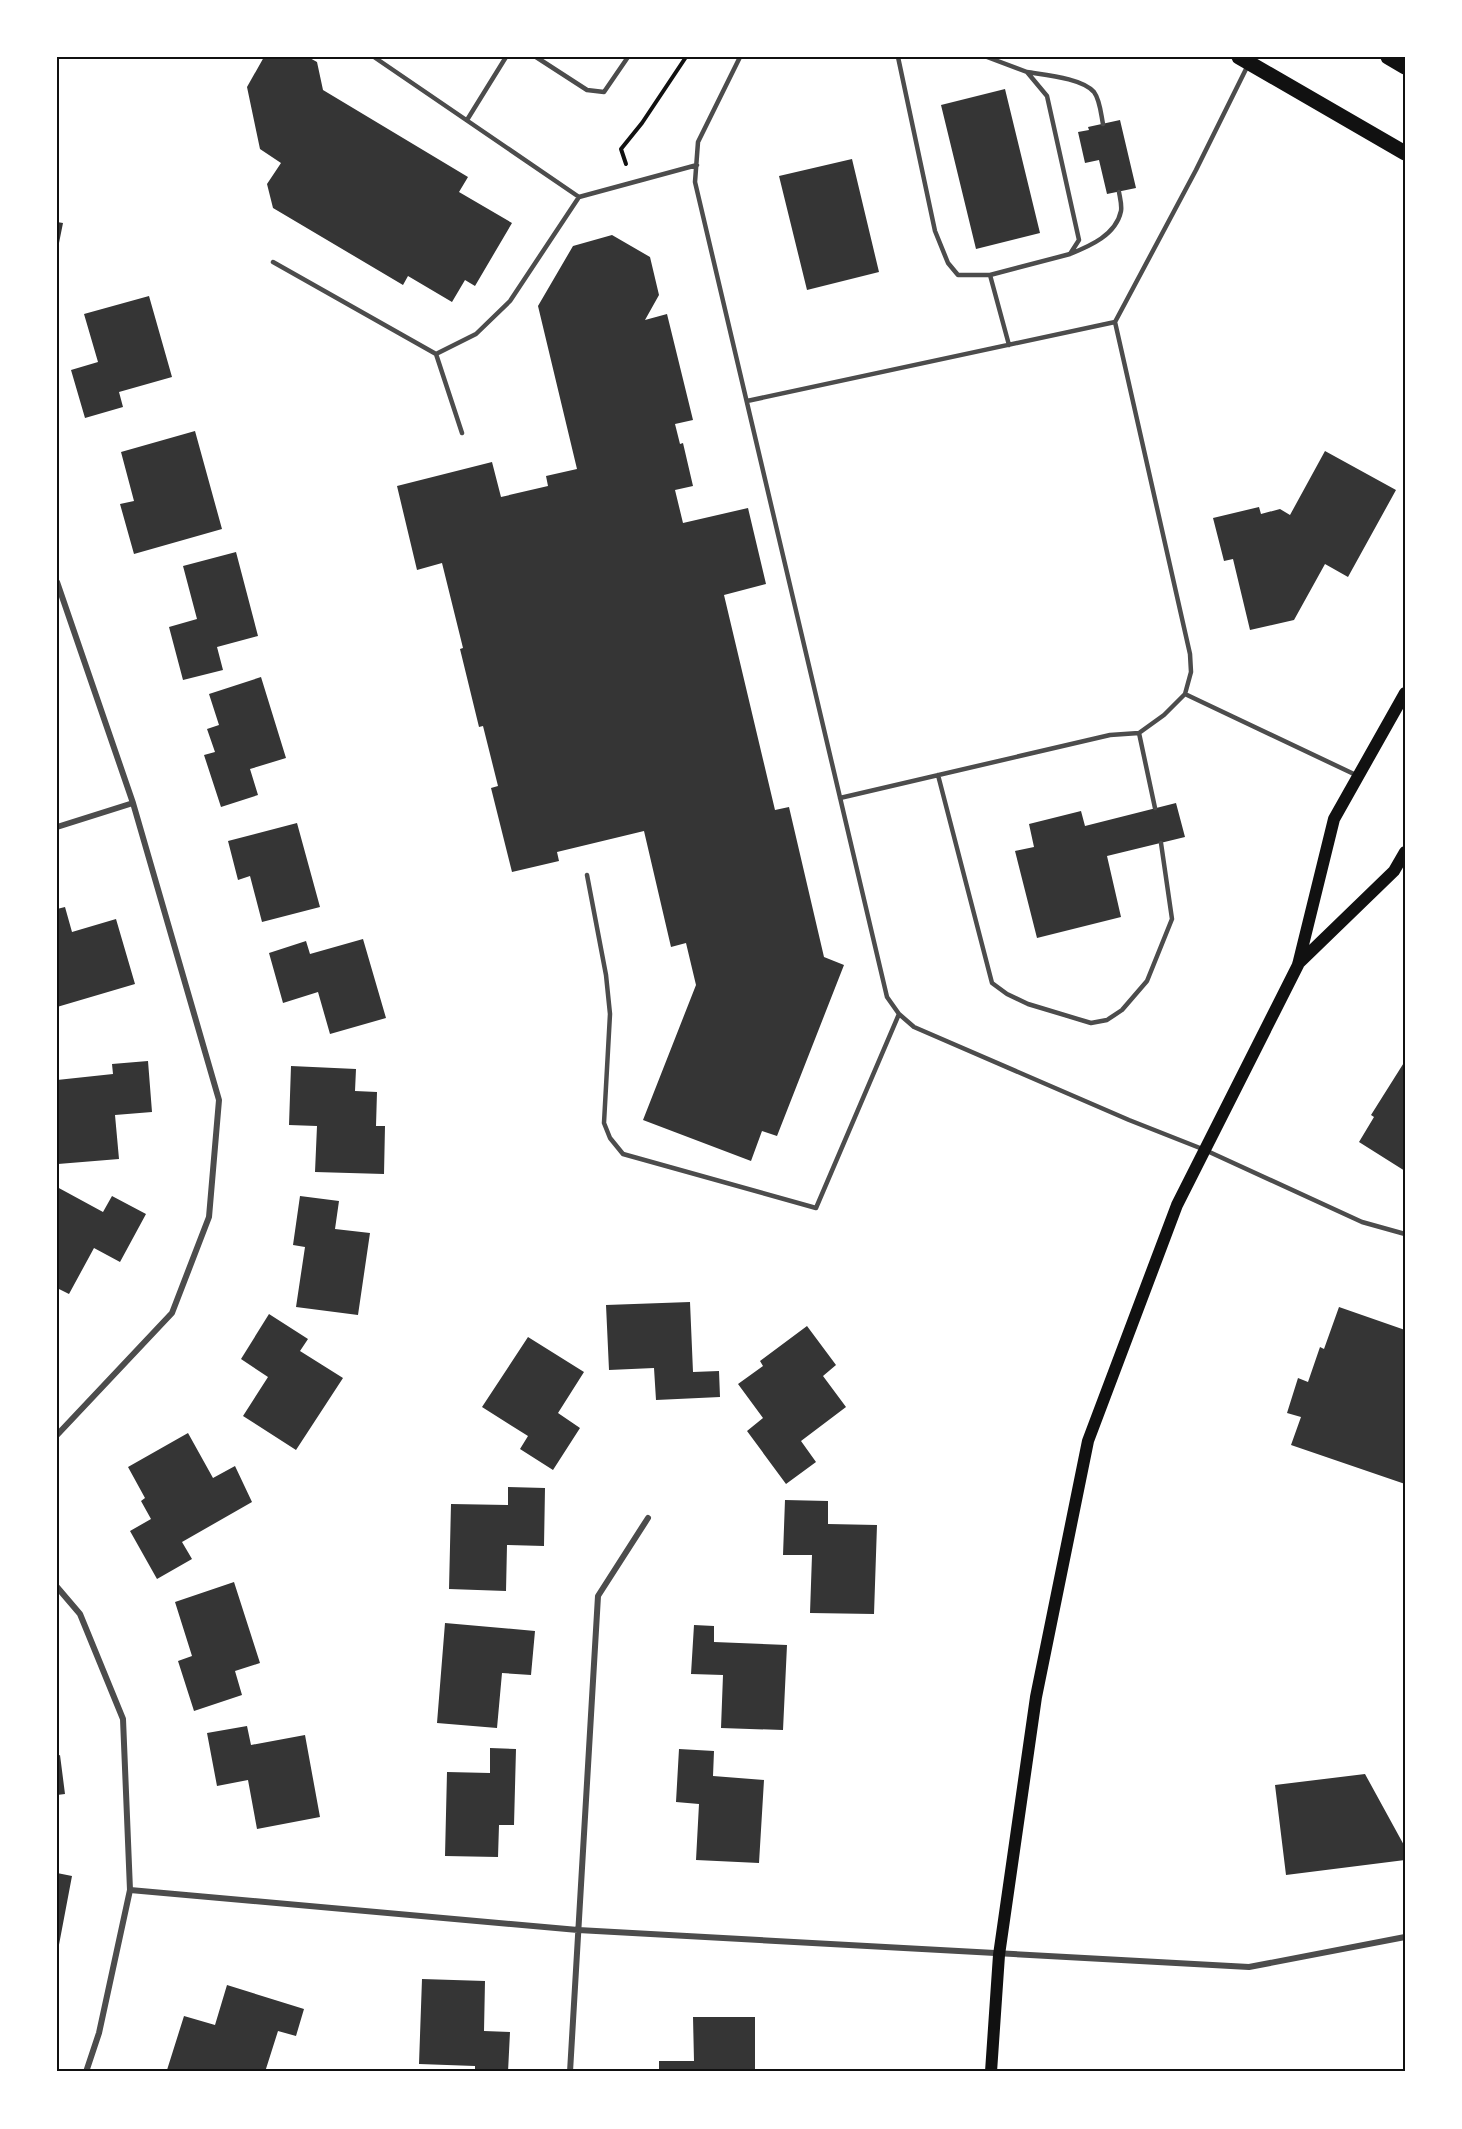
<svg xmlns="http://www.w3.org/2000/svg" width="1462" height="2129" font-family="'Varela Round',sans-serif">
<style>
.building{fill:#353535}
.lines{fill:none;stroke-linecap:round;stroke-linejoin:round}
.path{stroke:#111;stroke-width:4}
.service{stroke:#4c4c4c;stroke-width:4.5}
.minor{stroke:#4c4c4c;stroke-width:6}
.secondary{stroke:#111;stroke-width:12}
.primary{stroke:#111;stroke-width:15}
.neatline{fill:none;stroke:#111;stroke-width:2}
</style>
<rect width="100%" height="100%" fill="#fff"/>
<path class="building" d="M264,57H308L317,62L323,90L468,177L459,192L512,223L475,286L465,280L452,302L408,276L403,285L273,208L267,184L281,163L260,149L247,87Z
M1005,89L1040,233L976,249L941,105Z
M1120,120L1136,188L1107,194L1099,160L1085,163L1078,132L1089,130L1088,127Z
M852,159L879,272L807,290L779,176Z
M57,222L63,223L58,248H57Z
M612,235L650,257L659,295L645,320L667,314L693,420L675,424L680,444L683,443L693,486L675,490L683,523L748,508L766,584L724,595L775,810L789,807L824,957L844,965L777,1136L762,1131L751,1161L643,1120L696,985L686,943L671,947L644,831L557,852L559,861L512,872L491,788L498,786L483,726L479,727L460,649L463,648L442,563L417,570L397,486L492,462L501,497L548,486L546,476L577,469L538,306L573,246Z
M149,296L172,377L119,392L123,407L85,418L71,370L98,362L84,314Z
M195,431L222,529L134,554L120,504L134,501L121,452Z
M1325,451L1396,490L1348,577L1325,564L1294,620L1250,630L1233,559L1224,561L1213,518L1259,507L1261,514L1280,509L1290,515Z
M236,552L258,636L217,647L223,670L183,680L169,627L197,619L183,566Z
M261,677L286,758L250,769L258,795L221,807L204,755L215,752L207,729L219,725L209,694Z
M1176,803L1185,837L1107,856L1121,917L1037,938L1015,851L1034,847L1029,824L1081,811L1085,826Z
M297,823L320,907L262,922L250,876L238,880L228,841Z
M65,907L72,932L116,919L135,984L57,1007V909Z
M363,939L386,1018L330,1034L318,992L283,1003L269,953L306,941L310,954Z
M148,1061L152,1112L115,1115L119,1159L58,1164L57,1080L113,1074L112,1064Z
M1405,1061V1171L1359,1142L1374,1117L1371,1115Z
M291,1066L356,1069L355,1091L377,1092L376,1126H385L384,1174L315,1172L317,1126L289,1125Z
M57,1187L103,1212L112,1196L146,1214L120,1262L94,1248L69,1294L57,1288Z
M300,1196L339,1201L335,1229L370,1233L358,1315L296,1307L305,1247L293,1245Z
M690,1302L693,1372L719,1371L720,1397L656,1400L654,1368L609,1370L606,1305Z
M1339,1307L1405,1330V1484L1291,1445L1301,1417L1287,1413L1298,1378L1308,1382L1320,1347L1324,1349Z
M269,1314L308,1339L300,1351L343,1378L296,1450L243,1416L268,1377L241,1359Z
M807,1326L836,1365L823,1376L846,1407L801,1441L816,1462L786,1484L747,1431L763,1418L738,1384L763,1366L760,1361Z
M528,1337L584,1372L558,1413L580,1428L553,1470L520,1449L528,1436L482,1407Z
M188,1433L213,1478L235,1466L252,1502L182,1542L192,1559L157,1579L130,1531L151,1519L141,1501L145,1498L128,1467Z
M508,1487L545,1488L544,1546L507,1545L506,1591L449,1589L451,1504L508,1505Z
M785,1500L828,1501V1524L877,1525L874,1614L810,1613L812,1555H783Z
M234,1582L260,1663L235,1671L242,1695L194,1711L178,1661L192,1656L175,1602Z
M445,1623L535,1631L531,1675L502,1673L497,1728L437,1723Z
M694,1625L714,1626V1642L787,1645L783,1730L721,1728L723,1675L691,1674Z
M247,1726L251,1745L305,1735L320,1817L257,1829L248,1780L217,1786L207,1733Z
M490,1748L516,1749L514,1825H499L498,1857L445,1856L447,1772L490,1773Z
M679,1749L714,1751L713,1776L764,1780L759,1863L696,1860L699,1804L676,1802Z
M60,1755L65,1794L57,1795V1756Z
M1365,1774L1405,1847V1860L1286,1875L1275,1785Z
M57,1873L72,1876L58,1950H57Z
M422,1979L485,1981L484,2031L510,2032L508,2072H475V2066L419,2064Z
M227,1985L304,2009L296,2036L278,2031L265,2072H174L167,2070L184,2016L215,2025Z
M693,2017H755V2072H659V2061H694Z"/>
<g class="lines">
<path class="path" d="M626,164L621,149L642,123L686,57"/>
<path class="service" d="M374,57L579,197L697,165
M536,57L587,90L604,92L628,57
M740,57L698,142L695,182L887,997L899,1014L914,1027L1129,1120L1205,1150L1362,1222L1405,1234
M898,57L935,231L948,263L958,275H990
M987,57L1027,72L1047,96L1079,240L1070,254L990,275L1009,345
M1027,72C1045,75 1082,78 1094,92C1100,100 1101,114 1103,124
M467,120L506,57
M1070,254C1090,246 1116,235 1121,211C1122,205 1120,198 1119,192
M273,262L436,354L462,433
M1115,322L1190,654L1191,672L1185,694
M436,354L476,334L510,301L579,197
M747,401L1115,322L1196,170L1248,65
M1139,733L1155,808
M938,775L992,983L1007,994L1028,1004L1091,1023L1107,1020L1122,1010L1147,981L1172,919L1161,843
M840,798L1110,735L1139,733L1164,715L1185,694L1356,775
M587,875L606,975L610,1014L604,1123L610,1138L623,1154L816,1208L899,1014"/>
<path class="minor" d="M57,582L133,803L219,1100L209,1217L172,1313L57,1435
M57,827L133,803
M57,1587L80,1614L123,1719L130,1890L99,2033L86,2072
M130,1890L578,1930L1249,1967L1405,1937
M570,2072L598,1596L648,1518"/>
<path class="secondary" d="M1298,964L1394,871L1405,852
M991,2072L999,1955L1036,1697L1088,1441L1177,1205L1298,965L1334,819L1405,693"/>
<path class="primary" d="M1239,57L1405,153
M1388,57L1405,67"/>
</g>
<rect width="1462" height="2129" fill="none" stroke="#ffffff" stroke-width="117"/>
<rect x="58" y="58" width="1346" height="2012" class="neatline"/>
</svg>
